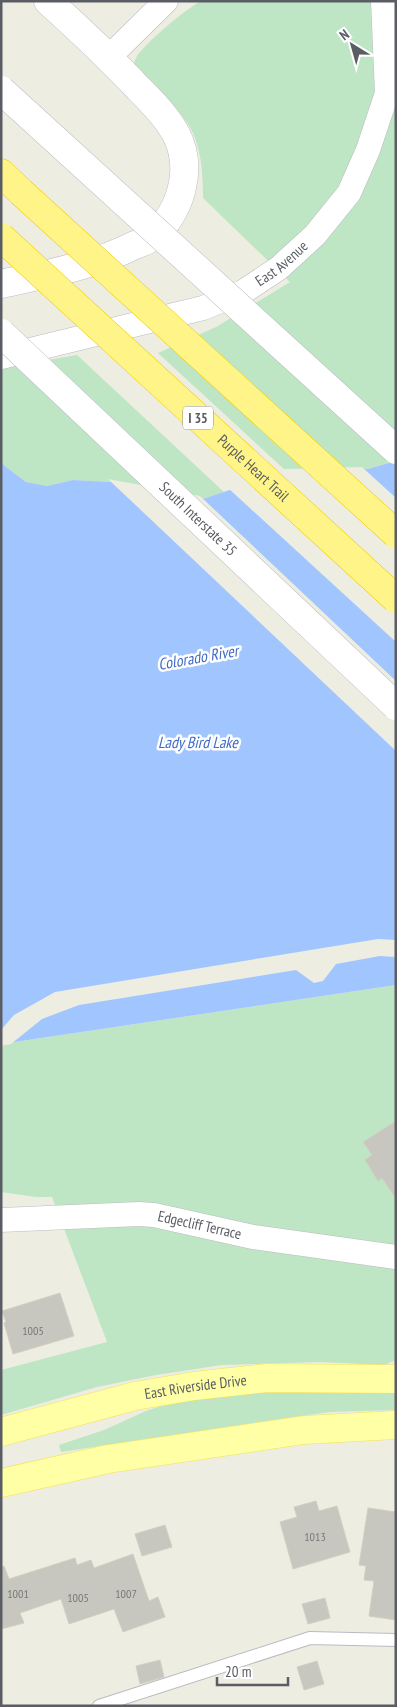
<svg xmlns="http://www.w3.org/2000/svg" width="397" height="1707" font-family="'PT Sans Narrow',sans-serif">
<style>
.green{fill:#bee6c4}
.water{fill:#a1c6ff}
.pier{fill:#eeede2}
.building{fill:#c8c7bf;stroke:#d2d0c0}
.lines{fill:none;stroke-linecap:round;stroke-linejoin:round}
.service-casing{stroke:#babbc1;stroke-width:14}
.minor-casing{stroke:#babbc1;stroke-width:25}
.secondary-casing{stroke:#bbbdc4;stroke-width:29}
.primary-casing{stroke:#f4e155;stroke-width:29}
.motorway-casing{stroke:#f0cc00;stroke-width:29}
.service{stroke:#fff;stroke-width:12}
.minor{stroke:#fff;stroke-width:24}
.secondary{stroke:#fff;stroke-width:28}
.primary{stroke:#ffffa6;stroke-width:28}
.motorway{stroke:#fff488;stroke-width:28}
.secondary-bridge-casing{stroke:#bbbdc4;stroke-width:29;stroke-linecap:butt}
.motorway-bridge-casing{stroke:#f0cc00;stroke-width:29;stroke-linecap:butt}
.secondary-bridge{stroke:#fff;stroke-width:28}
.motorway-bridge{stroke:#fff488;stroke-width:28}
.labels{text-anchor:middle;stroke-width:5;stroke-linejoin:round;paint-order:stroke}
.number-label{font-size:12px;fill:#76787a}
.shield{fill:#fff;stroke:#8c8e92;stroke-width:1}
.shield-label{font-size:14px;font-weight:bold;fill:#5a5d63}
.street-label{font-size:15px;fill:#5a5d63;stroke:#fff}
.water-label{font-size:16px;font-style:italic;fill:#416bc5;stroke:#fff}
</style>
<rect width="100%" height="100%" fill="#eeede2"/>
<path class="green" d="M201,1H396V461L368,469L286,471L158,353L216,327L290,282L203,198C203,177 202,154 193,133C182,109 152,86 133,67C134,63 135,59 137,56C149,40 183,11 201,1Z
M77,355L224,492L203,499L111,482L73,480L47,486L26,482L1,463V368Z
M396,985V1360L384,1365L321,1362L222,1365L156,1375L97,1387L1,1415V1370L107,1342L52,1197H36L1,1192V1044Z
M250,1390L396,1391V1410L330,1412L293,1417L61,1452L59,1445L104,1430L146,1411L182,1399Z"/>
<path class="water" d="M396,461V985L1,1044V463L26,482L47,486L73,480L111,482L203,499L286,471L368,469Z"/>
<path class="pier" d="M362,467L396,498V642L228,488L285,469Z
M108,479L200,496L396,681V751Z
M378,939L396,940V957L380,956L336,964L323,981L314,983L296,970L79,1005L42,1019L11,1044L1,1046V1030L14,1015L55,992Z"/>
<path class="building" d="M396,1121V1199L382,1178L378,1181L365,1160L372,1155L363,1142Z
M60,1293L74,1336L13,1354L4,1323L6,1322L2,1311Z
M316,1501L319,1511L337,1506L350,1552L293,1569L280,1522L297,1517L294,1507Z
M368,1508L396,1512V1620L369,1616L374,1581L364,1580L366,1566L359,1565Z
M165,1525L172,1547L142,1556L135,1534Z
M133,1554L149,1601L158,1597L165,1617L123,1632L114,1609L69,1624L61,1599L20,1613L24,1623L1,1629V1567L4,1566L9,1579L75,1558L77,1565L91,1560L94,1568Z
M325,1598L330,1618L308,1624L302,1604Z
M160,1660L164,1677L140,1684L136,1666Z
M317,1661L324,1684L304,1690L297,1667Z"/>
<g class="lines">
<g class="service-casing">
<path id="service" d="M99,1706L310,1638L396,1640"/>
</g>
<g class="minor-casing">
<g id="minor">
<path d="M109,57L166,1"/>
<path id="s1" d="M1,357L203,308L243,292L279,268L315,235L349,193L368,150L387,93L383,1"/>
<path id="s2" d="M1,1220L139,1214L154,1215L253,1237L396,1257"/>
</g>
</g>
<g class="secondary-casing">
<path id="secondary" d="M1,284C47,274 93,266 135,245C141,243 148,240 152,237C181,212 194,169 176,134C166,116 152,102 138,88C109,57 79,29 48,1"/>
</g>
<g class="primary-casing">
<g id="primary">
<path id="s3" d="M1,1432L135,1396L194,1386L267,1378L396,1379"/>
<path d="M1,1483L108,1459L304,1430L396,1425"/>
</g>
</g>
<g class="motorway-casing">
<path id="motorway" d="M1,173L21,192"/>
</g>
<use href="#service" class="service"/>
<use href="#minor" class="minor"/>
<use href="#secondary" class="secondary"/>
<use href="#primary" class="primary"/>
<use href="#motorway" class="motorway"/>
<g class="secondary-bridge-casing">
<g id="secondary-bridge">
<path d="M1,90L396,450"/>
<path id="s4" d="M1,333L396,706"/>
</g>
</g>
<g class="motorway-bridge-casing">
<g id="motorway-bridge">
<path d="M21,192L396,534"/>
<path id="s5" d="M1,237L396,599"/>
</g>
</g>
<use href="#secondary-bridge" class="secondary-bridge"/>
<use href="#motorway-bridge" class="motorway-bridge"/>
</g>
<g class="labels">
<g class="number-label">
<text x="33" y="1335">1005</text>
<text x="315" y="1541">1013</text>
<text x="18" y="1598">1001</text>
<text x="126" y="1598">1007</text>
<text x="78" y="1602">1005</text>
</g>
<rect class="shield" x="183" y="406.5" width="30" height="23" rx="4"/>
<g class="shield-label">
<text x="198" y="423">I 35</text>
</g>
<g class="street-label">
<text dy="5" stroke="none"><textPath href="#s1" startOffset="299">East Avenue</textPath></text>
<text dy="5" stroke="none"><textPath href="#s5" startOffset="342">Purple Heart Trail</textPath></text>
<text dy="5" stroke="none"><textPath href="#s4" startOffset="271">South Interstate 35</textPath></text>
<text dy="5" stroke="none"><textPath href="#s2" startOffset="200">Edgecliff Terrace</textPath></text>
<text dy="5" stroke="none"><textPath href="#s3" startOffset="200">East Riverside Drive</textPath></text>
</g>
<g class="water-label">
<text transform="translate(198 657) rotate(-10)" y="6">Colorado River</text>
<text x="198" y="748">Lady Bird Lake</text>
</g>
</g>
<rect width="397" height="1707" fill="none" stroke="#5a5d63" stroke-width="5"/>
<g transform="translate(352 45) rotate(323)" stroke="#ffffff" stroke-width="4" paint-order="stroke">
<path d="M0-4L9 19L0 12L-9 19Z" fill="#5a5d63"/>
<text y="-8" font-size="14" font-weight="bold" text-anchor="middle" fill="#5a5d63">N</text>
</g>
<path d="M217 1677v8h71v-8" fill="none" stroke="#5a5d63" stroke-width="2.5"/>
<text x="225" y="1677" font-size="15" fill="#5a5d63" stroke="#ffffff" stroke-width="4" paint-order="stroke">20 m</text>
</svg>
